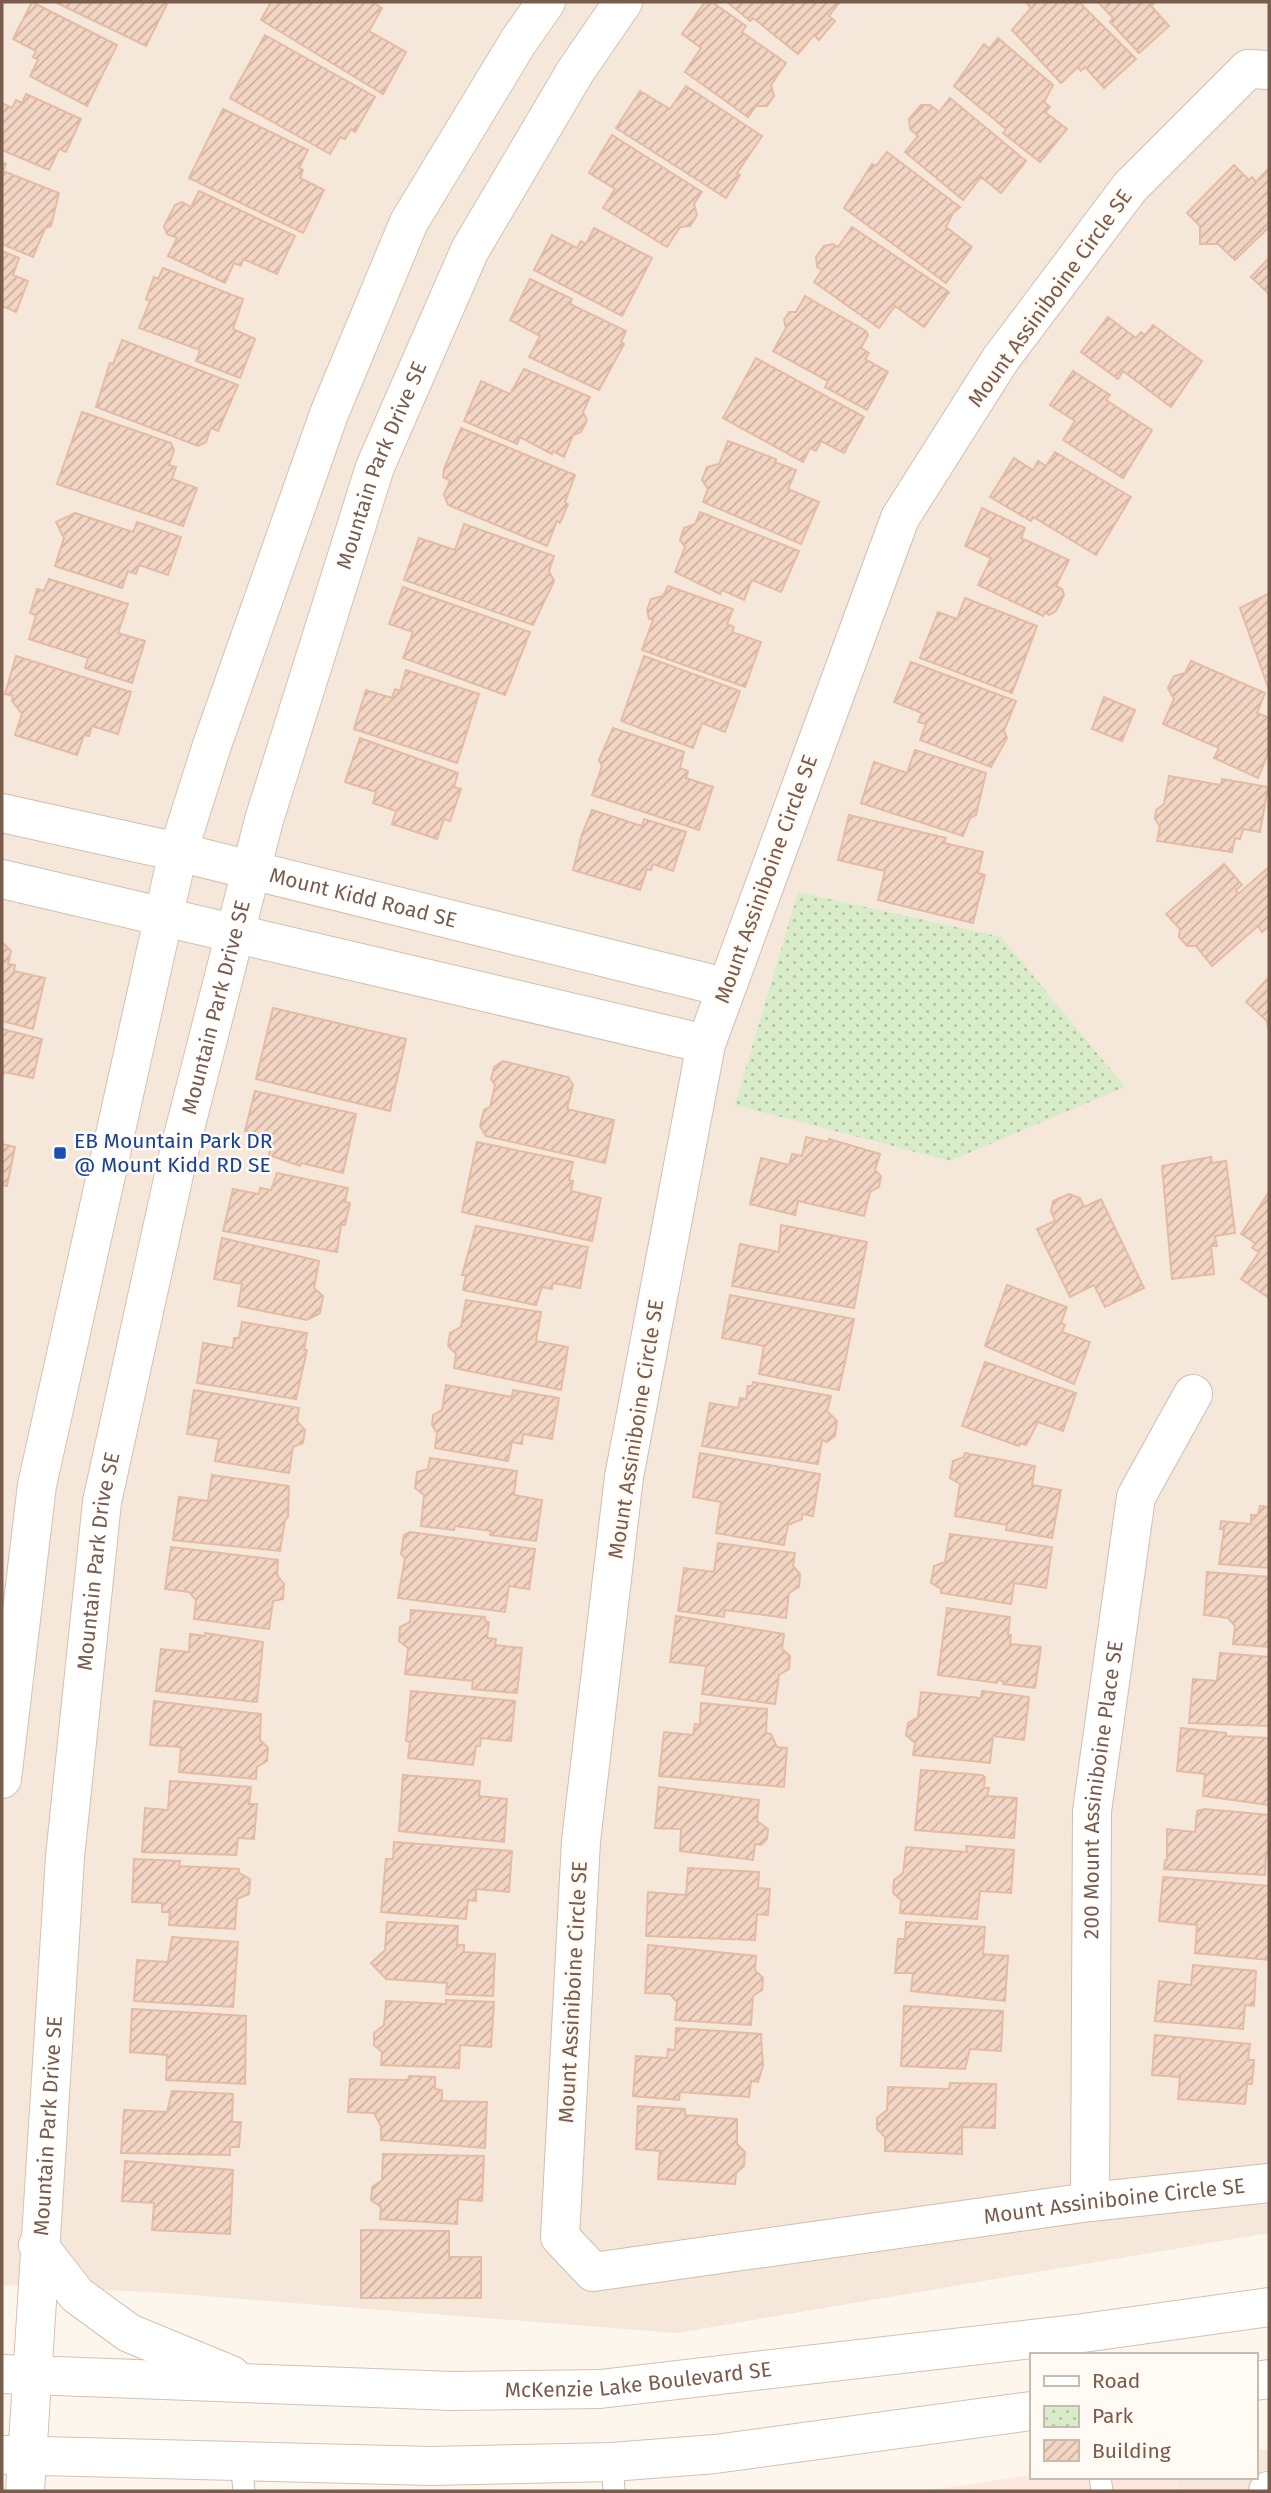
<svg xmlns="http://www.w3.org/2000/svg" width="1271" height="2493" font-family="'Fira Sans',sans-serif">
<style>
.residential{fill:#f5e8da}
.commercial{fill:#fde8e0}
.park{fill:url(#park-dots)}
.building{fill:url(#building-hatch);stroke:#e6bba3;stroke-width:2}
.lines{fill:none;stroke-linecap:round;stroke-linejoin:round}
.lane-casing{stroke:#d1beb0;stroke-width:23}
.street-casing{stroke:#d1beb0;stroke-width:40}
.secondary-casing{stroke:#d6c0b0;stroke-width:40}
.lane{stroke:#fff;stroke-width:21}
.street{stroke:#fff;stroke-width:38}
.secondary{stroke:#fff;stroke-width:38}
.transit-dot{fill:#1a4fb4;stroke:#fffaf3;stroke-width:2.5}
.labels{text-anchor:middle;stroke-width:5;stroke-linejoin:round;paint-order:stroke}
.street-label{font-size:21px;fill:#7a5c4d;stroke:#fffaf3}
.transit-label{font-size:21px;fill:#164399;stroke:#fffaf3;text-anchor:start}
</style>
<defs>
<pattern id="park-dots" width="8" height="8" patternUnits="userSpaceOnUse" patternTransform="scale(1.75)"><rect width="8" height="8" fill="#d8ecc9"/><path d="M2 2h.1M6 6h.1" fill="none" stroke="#b4c2a5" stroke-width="1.8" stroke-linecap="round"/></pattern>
<pattern id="building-hatch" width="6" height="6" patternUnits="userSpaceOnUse" patternTransform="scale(1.75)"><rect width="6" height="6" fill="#f3d5c3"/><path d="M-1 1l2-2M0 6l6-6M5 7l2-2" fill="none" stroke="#cab0a1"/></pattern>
</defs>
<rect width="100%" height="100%" fill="#fdf6ec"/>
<path class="residential" d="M2,2H1269V2233L676,2333L165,2293L2,2285Z
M1269,2449V2491H1179L1177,2477H1255V2450Z"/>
<path class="commercial" d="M1031,2475L1177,2477L1179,2491H925Z"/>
<path class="park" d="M798,892L1001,937L1125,1087L950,1161L735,1105Z"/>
<path class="building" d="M32,2L117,45L87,106L30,76L38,60L33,57L36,51L13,39Z
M55,2H168L146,46Z
M271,2H372L382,8L369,31L406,52L383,94L261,20Z
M705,2H712L746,26L742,32L786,63L771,85L774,96L767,106H756L748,117L685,72L701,48L682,34Z
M727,2H837L839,3L829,16L835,21L819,40L814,35L798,54L753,18L750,21Z
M1026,2H1079L1136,59L1104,88L1085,67L1081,71L1078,67L1061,83L1012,30L1031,8Z
M1098,2H1155L1151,6L1169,26L1139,53L1110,22L1113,18Z
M265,35L375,97L355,132L351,129L345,139L340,137L330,154L230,98Z
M998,38L1053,85L1044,102L1050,107L1045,112L1067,129L1040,162L1003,133L1006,129L954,86L984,44L989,49Z
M686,86L762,136L737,173L740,175L726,198L616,128L640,91L670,109Z
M26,94L81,119L66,152L59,149L49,170L2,150V103L12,108L16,100L22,103Z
M950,98L1026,161L1001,193L981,177L963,200L905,152L918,136L910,129L909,119L921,105H930L939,112Z
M223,109L308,150L299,168L303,170L300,178L324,190L303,233L189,178Z
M612,135L702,192L694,204L697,215L690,226L680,227L667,247L603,208L615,189L589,173Z
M887,152L960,207L953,213L946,227L972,247L946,283L844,208L872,164L876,166Z
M2,162L6,164L3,171L59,193L51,226L45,228L33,257L2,244Z
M1234,165L1249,180L1252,177L1256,182L1269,168V227L1235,260L1218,244H1200V226L1187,213Z
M199,191L295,236L277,274L243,259L241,266L234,263L225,283L168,256L177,238L167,234L164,226L175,205L182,202L191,207Z
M852,227L949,292L924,327L895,306L879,328L814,282L822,270L817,267L816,257L824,246L833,244L838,247Z
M594,228L652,258L622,316L534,270L552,235L577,248L581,241L586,244Z
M2,251L19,258L13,275L28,281L16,312L2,306Z
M1269,258V294L1251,277Z
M163,268L243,299L233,329L255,339L240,378L196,361L200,350L139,328L150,301L146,299L154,277L158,279Z
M530,279L572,299L570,304L626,331L621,342L624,344L599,390L529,357L540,336L510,320Z
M805,296L866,331L868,335L861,348L869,353L865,359L888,372L867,410L825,387L828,381L773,351L786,328L784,320L789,312H796Z
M1108,317L1136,338L1141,332L1145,335L1153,325L1202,361L1171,407L1123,371L1118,379L1081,352Z
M122,340L238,385L218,431L211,428L206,442L198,446L96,407L110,363L113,364Z
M756,358L864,417L844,453L821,441L816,451L810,448L803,462L723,418Z
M524,369L590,397L583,412L587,420L581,432L573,435L564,457L553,451L552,454L520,437L517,444L464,421L481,381L510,394Z
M1073,371L1110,395L1106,400L1152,430L1123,478L1063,440L1075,421L1050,405Z
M82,412L171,443L174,450L169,465L176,467L172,479L197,488L183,526L57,484Z
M461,428L575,475L565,502L568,504L560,523L557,521L547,546L448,505L444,494L450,481L443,477L444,469Z
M728,441L776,459L775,462L796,470L788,489L819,502L801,544L703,502L708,489L702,480L707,467L719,464Z
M1055,452L1131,497L1096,555L1033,517L1031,521L990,497L1014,458L1033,470L1038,461L1046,466Z
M982,508L1025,528L1021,538L1069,560L1056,586L1062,589L1064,595L1056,611L1049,615L1045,612L1043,616L978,585L991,558L965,546Z
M700,512L799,551L781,592L752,580L744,600L722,590L720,594L675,572L685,547L680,540L684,528L695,524Z
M75,513L133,532L137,522L181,537L168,575L139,565L136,574L128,571L122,588L55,566L64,538L56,522Z
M464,524L554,556L549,571L554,581L533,625L404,580L419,538L455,550Z
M49,579L128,604L118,633L145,641L132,683L85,668L88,658L29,639L36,615L30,613L37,589L44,591Z
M668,586L733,609L727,624L734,627L732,632L761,642L745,687L642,650L653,620L649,619L647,610L651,599L663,596Z
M403,587L530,632L505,695L403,658L413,632L389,624Z
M1268,594H1269V690L1240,608Z
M965,598L1037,626L1012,693L920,658L938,612L957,619Z
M16,656L131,692L118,734L92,726L89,736L84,735L77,755L15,735L22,714L12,701L13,696L5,694Z
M644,656L740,691L725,732L702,723L693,748L621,721Z
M1191,661L1265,693L1257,713L1269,718V751L1258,778L1214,758L1219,748L1163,724L1174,699L1168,688L1174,676L1185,673Z
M911,662L1016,701L1004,731L1007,738L991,767L920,740L926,724L918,722L922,713L894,702Z
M406,670L479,694L457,763L354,729L366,690L392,698L395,689L400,691Z
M1104,697L1135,710L1122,741L1092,729Z
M613,728L684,752L680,768L688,771L686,778L713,787L699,830L592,795L602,766L599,760Z
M360,738L458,773L454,787L461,789L450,821L444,819L437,839L392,824L396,811L373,803L376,792L345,782Z
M915,750L986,773L976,815L970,818L963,836L861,803L874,762L907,773Z
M1169,776L1221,785L1222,779L1268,787L1260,832L1243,829L1240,839L1235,838L1232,852L1157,841L1160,827L1155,819L1156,810L1164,804Z
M592,810L642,826L644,819L686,832L673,871L653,864L651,870L647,869L640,890L573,870L582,834Z
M849,815L946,838L944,843L983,852L978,873L985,875L973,923L878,900L885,871L838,860Z
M1224,864L1242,885L1236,890L1238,894L1269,867V926L1262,932L1258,926L1212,966L1196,946H1187L1179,937L1180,929L1166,914Z
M2,942L11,951L8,964L15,965L14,971L45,978L33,1029L2,1021Z
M1269,977V1034L1267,1021L1246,1002Z
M273,1008L406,1039L390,1111L256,1079Z
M2,1029L42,1039L33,1078L4,1072L2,1080Z
M503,1061L568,1077L573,1085L567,1109L614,1120L605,1163L486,1136L480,1126L484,1110L490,1107L495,1085L491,1079L494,1067Z
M255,1091L356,1114L343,1173L301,1163L300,1166L269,1155L273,1137L245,1131Z
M806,1137L828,1142L829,1139L880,1154L875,1170L881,1176L879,1187L870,1192L864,1216L798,1201L795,1215L750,1204L761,1158L789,1165L792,1154L802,1156Z
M477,1142L573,1162L569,1180L573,1181L571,1191L601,1198L592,1241L462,1212Z
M2,1144L15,1147L7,1186L2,1185Z
M1211,1157L1212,1163L1226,1161L1235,1233L1215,1236L1217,1246H1211L1214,1274L1172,1279L1162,1166Z
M277,1173L348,1188L345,1202L350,1203L345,1225H341L337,1252L223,1231L233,1189L259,1194L260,1188L271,1190Z
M1269,1192V1298L1241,1279L1259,1252L1252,1248L1255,1243L1241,1234Z
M1069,1194L1080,1198L1084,1207L1101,1199L1144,1288L1105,1307L1094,1285L1070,1297L1037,1229L1055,1221L1051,1211L1053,1201Z
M781,1225L867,1242L854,1308L732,1286L740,1244L779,1252Z
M476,1226L588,1247L580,1288L553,1283L552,1289L542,1287L536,1305L463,1290L466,1275H462Z
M222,1238L319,1261L314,1288L323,1296L320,1313L307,1320L238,1306L242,1284L214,1279Z
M1007,1285L1067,1307L1061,1323L1065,1325L1062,1332L1090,1342L1074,1384L985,1346Z
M730,1295L854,1319L839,1390L759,1374L764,1346L722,1338Z
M466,1300L541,1312L536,1341L568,1347L561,1390L454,1368L456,1354L448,1346L450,1333L461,1327Z
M242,1322L307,1333L304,1350H307L296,1399L197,1383L203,1343L233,1348L234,1338H239Z
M985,1362L1076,1393L1063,1431L1038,1422L1026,1445L1020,1443L1019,1446L962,1426Z
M753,1382L831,1396L827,1411L837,1421L835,1436L827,1442L822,1440L818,1464L702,1446L710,1403L738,1408L740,1398L746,1399L748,1386H752Z
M446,1385L512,1397L513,1390L559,1398L552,1439L523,1434L522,1444L512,1442L508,1461L435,1448L437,1433L432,1425L433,1415L442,1410Z
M194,1390L299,1408L297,1421L305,1430L303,1443L293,1447L289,1473L215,1461L219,1439L187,1434Z
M700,1453L820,1474L813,1516L802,1514V1519L788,1525L784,1545L716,1533L721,1502L693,1497Z
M965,1453L1035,1466L1032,1485L1061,1490L1052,1538L1006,1530L1007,1525L955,1516L960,1484L950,1478L953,1461L964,1457Z
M430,1458L517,1471L514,1495L542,1500L536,1541L490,1535L491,1531L455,1526L454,1530L421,1526L424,1495L415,1488L417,1472L428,1469Z
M212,1475L289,1486L288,1517L285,1520L280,1551L173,1540L179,1497L208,1501Z
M1260,1506L1269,1507V1568L1219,1564L1224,1529H1220L1221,1521L1251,1524V1515H1258Z
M410,1532L535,1549L529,1589L509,1586L505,1612L398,1598L405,1558L401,1554L404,1535Z
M950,1534L1052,1547L1046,1588L1014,1583L1011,1604L941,1593V1589L931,1583L934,1566L945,1562Z
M718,1543L795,1553L793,1566L800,1574L799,1587L789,1593L786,1618L725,1610L724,1617L678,1611L684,1568L714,1572Z
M171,1547L278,1560L277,1575L284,1584L283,1599L273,1601L269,1629L194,1619L196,1600L189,1592L165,1589Z
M1207,1572L1269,1577V1647L1233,1644L1235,1626L1228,1618L1204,1615Z
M947,1608L1010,1617L1008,1635H1011L1010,1644L1041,1647L1035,1688L1003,1684V1681L998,1680L997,1683L938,1675Z
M411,1610L485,1617V1621L489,1622L487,1638L496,1639L495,1645L522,1648L517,1693L472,1689L473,1681L405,1674L408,1648L399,1641L400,1627L410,1622Z
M676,1616L784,1634L782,1649L790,1656L789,1669L779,1675L775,1704L702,1694L706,1666L670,1662Z
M205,1633L263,1642L257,1702L156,1691L161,1649L189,1652L190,1634L205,1636Z
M1220,1653L1269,1657V1726L1189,1723L1193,1679L1217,1681Z
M411,1691L515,1701L511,1741L481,1738L480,1746H476L473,1765L408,1758L410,1742L406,1741Z
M982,1691L1029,1697L1024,1740L993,1736L990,1763L913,1755L915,1743L906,1735L908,1723L918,1717L921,1692L981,1698Z
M154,1701L261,1714L260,1740L268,1748L267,1761L257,1767L256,1779L179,1772L181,1747L150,1745Z
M701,1703L767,1709L766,1733L771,1734L777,1747L787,1748L784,1787L659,1776L664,1732L693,1735L695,1724L700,1725Z
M1181,1728L1226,1733V1736L1269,1738V1805L1203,1796L1205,1774L1177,1771Z
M921,1770L982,1775L985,1777L984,1788H989L987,1796L1017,1798L1014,1838L915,1830Z
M403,1775L480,1781L479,1796L507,1799L504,1842L399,1831Z
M170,1781L251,1787L249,1804H257L254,1839L238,1838L236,1855L142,1852L145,1808L168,1810Z
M659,1787L759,1800L757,1821L768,1829L767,1839L761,1845L755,1844L753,1860L680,1851L681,1829L655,1828Z
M1204,1809L1269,1815V1854H1266L1265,1875L1164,1869L1165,1860H1167V1829L1195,1832L1197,1811Z
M394,1842L512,1851L509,1892L476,1889V1901L468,1900L466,1919L381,1912L386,1859H393Z
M966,1846L1014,1850L1011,1893L980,1891L977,1919L900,1913L901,1900L893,1893L894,1880L903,1873L906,1847L967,1852Z
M134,1859L180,1861L179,1866L239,1869V1873L250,1879L249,1894L237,1899L235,1929L169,1925L170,1912H162V1903L132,1902Z
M688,1868L759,1872L758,1888L770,1889L768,1915L757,1914L755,1940L646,1936L648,1892L686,1895Z
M1163,1877L1269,1886V1960L1195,1953L1197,1925L1159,1921Z
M387,1922L458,1926L457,1945H464V1952L495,1954L493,1996L446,1994L447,1983L386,1979L371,1963L385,1950Z
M906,1922L985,1927L983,1954L1008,1956L1005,2001L911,1991L913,1973H895L898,1939H905Z
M172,1937L238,1942L233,2007L134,2001L137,1960L168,1962Z
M648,1945L756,1956L755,1970L763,1978L762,1990L753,1996L751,2025L675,2020L677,2002L670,1994L645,1993Z
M1193,1965L1256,1971L1254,2006L1245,2005L1243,2029L1155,2021L1159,1981L1191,1985Z
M446,2000L494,2002L491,2047L460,2045L459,2068L381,2065L382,2052L374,2045V2033L384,2025L386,2001L446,2004Z
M904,2006L1003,2011L1001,2051L970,2049L965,2069L901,2066Z
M132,2009L246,2016L245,2084L166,2080L167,2055L130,2052Z
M676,2028L761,2034L763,2066L758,2082L751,2081L749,2097L680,2092L679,2100L633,2096L636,2056L667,2058L668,2049L675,2050Z
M1155,2035L1250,2044L1248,2060H1254L1252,2084H1247L1245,2104L1178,2099L1180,2077L1152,2075Z
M409,2076L435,2077V2089L442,2090V2101L487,2102L485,2148L381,2140V2126L374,2113L348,2112L350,2079L408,2080Z
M950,2083L996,2084L995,2128L962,2127V2154L885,2151V2137L877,2129V2118L887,2110L888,2087L949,2089Z
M172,2091L233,2094L232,2122H241L239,2147H230V2155L121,2153L124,2110L167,2112Z
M638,2106L685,2109V2115L737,2119V2144L745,2152L744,2166L736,2173L735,2184L658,2179L660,2151L636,2149Z
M383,2154L484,2156L482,2201L458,2199L457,2224L380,2219L381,2207L371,2200L372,2187L382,2180Z
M125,2161L233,2170L230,2234L152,2230L154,2203L122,2201Z
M361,2230L449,2231V2257H481V2298H361Z"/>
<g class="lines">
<g class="lane-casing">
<path id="lane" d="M241,2461L244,2491
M612,2462L614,2491
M1100,2477L1102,2491"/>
</g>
<g class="street-casing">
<g id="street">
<path id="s1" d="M1269,70L1248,69L1130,187L1000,360L900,518L706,1044L624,1477L581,1841L560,2237L593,2272L1090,2202L1269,2183"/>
<path id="s2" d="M2,813L178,852L724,987"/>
<path d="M2,879L706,1044"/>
<path id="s3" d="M1090,2202L1092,1811L1136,1497L1193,1394"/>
<path d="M1268,2491H1269"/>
</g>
</g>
<g class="secondary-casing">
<g id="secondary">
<path d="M2,1779L37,1485L178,852L212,745L329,414L409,222L518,42L546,2"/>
<path d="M38,2245L77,2295L129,2333L231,2375"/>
<path id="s4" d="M2,2374L453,2391L600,2389L1083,2333L1269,2307"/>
<path d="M1255,2381L1269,2379"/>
<path d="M2,2455L431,2466L612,2462L715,2454L1031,2411"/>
<path id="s5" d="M25,2491L65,1857L102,1502L179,1152L264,820L375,467L470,250L575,72L623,2"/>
</g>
</g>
<use href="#lane" class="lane"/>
<use href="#street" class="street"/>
<use href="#secondary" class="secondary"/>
</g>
<rect class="transit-dot" x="53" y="1146" width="14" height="14" rx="3.5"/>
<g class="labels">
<g class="street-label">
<text transform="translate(1050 298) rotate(-54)" y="7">Mount Assiniboine Circle SE</text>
<text dy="7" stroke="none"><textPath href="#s5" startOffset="2067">Mountain Park Drive SE</textPath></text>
<text transform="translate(766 879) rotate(-70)" y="7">Mount Assiniboine Circle SE</text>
<text dy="7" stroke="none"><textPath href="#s2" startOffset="371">Mount Kidd Road SE</textPath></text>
<text dy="7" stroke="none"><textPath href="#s5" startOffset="1500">Mountain Park Drive SE</textPath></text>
<text transform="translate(636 1429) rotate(-81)" y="7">Mount Assiniboine Circle SE</text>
<text dy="7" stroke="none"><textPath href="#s5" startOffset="933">Mountain Park Drive SE</textPath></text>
<text dy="7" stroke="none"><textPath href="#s3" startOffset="413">200 Mount Assiniboine Place SE</textPath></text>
<text transform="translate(573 1992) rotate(-87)" y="7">Mount Assiniboine Circle SE</text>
<text dy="7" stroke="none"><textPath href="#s5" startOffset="366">Mountain Park Drive SE</textPath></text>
<text dy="7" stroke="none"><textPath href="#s1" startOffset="2930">Mount Assiniboine Circle SE</textPath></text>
<text dy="7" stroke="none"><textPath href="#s4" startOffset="637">McKenzie Lake Boulevard SE</textPath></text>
</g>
<g class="transit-label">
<text x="74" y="1148">EB Mountain Park DR<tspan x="74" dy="24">@ Mount Kidd RD SE</tspan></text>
</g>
</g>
<rect width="1271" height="2493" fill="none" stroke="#7a5c4d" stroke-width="7"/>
<rect x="1030" y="2353" width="228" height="126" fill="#fffaf3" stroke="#cabbb1" stroke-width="2"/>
<rect x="1044" y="2376" width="35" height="10" fill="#ffffff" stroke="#cabbb1" stroke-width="2"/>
<text x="1092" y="2388" font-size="21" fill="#7a5c4d">Road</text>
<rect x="1044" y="2406" width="35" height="21" fill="url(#park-dots)" stroke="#cabbb1" stroke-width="2"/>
<text x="1092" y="2423" font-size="21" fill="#7a5c4d">Park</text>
<rect x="1044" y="2440" width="35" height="21" fill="url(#building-hatch)" stroke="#cabbb1" stroke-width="2"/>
<text x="1092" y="2458" font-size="21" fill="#7a5c4d">Building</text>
</svg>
